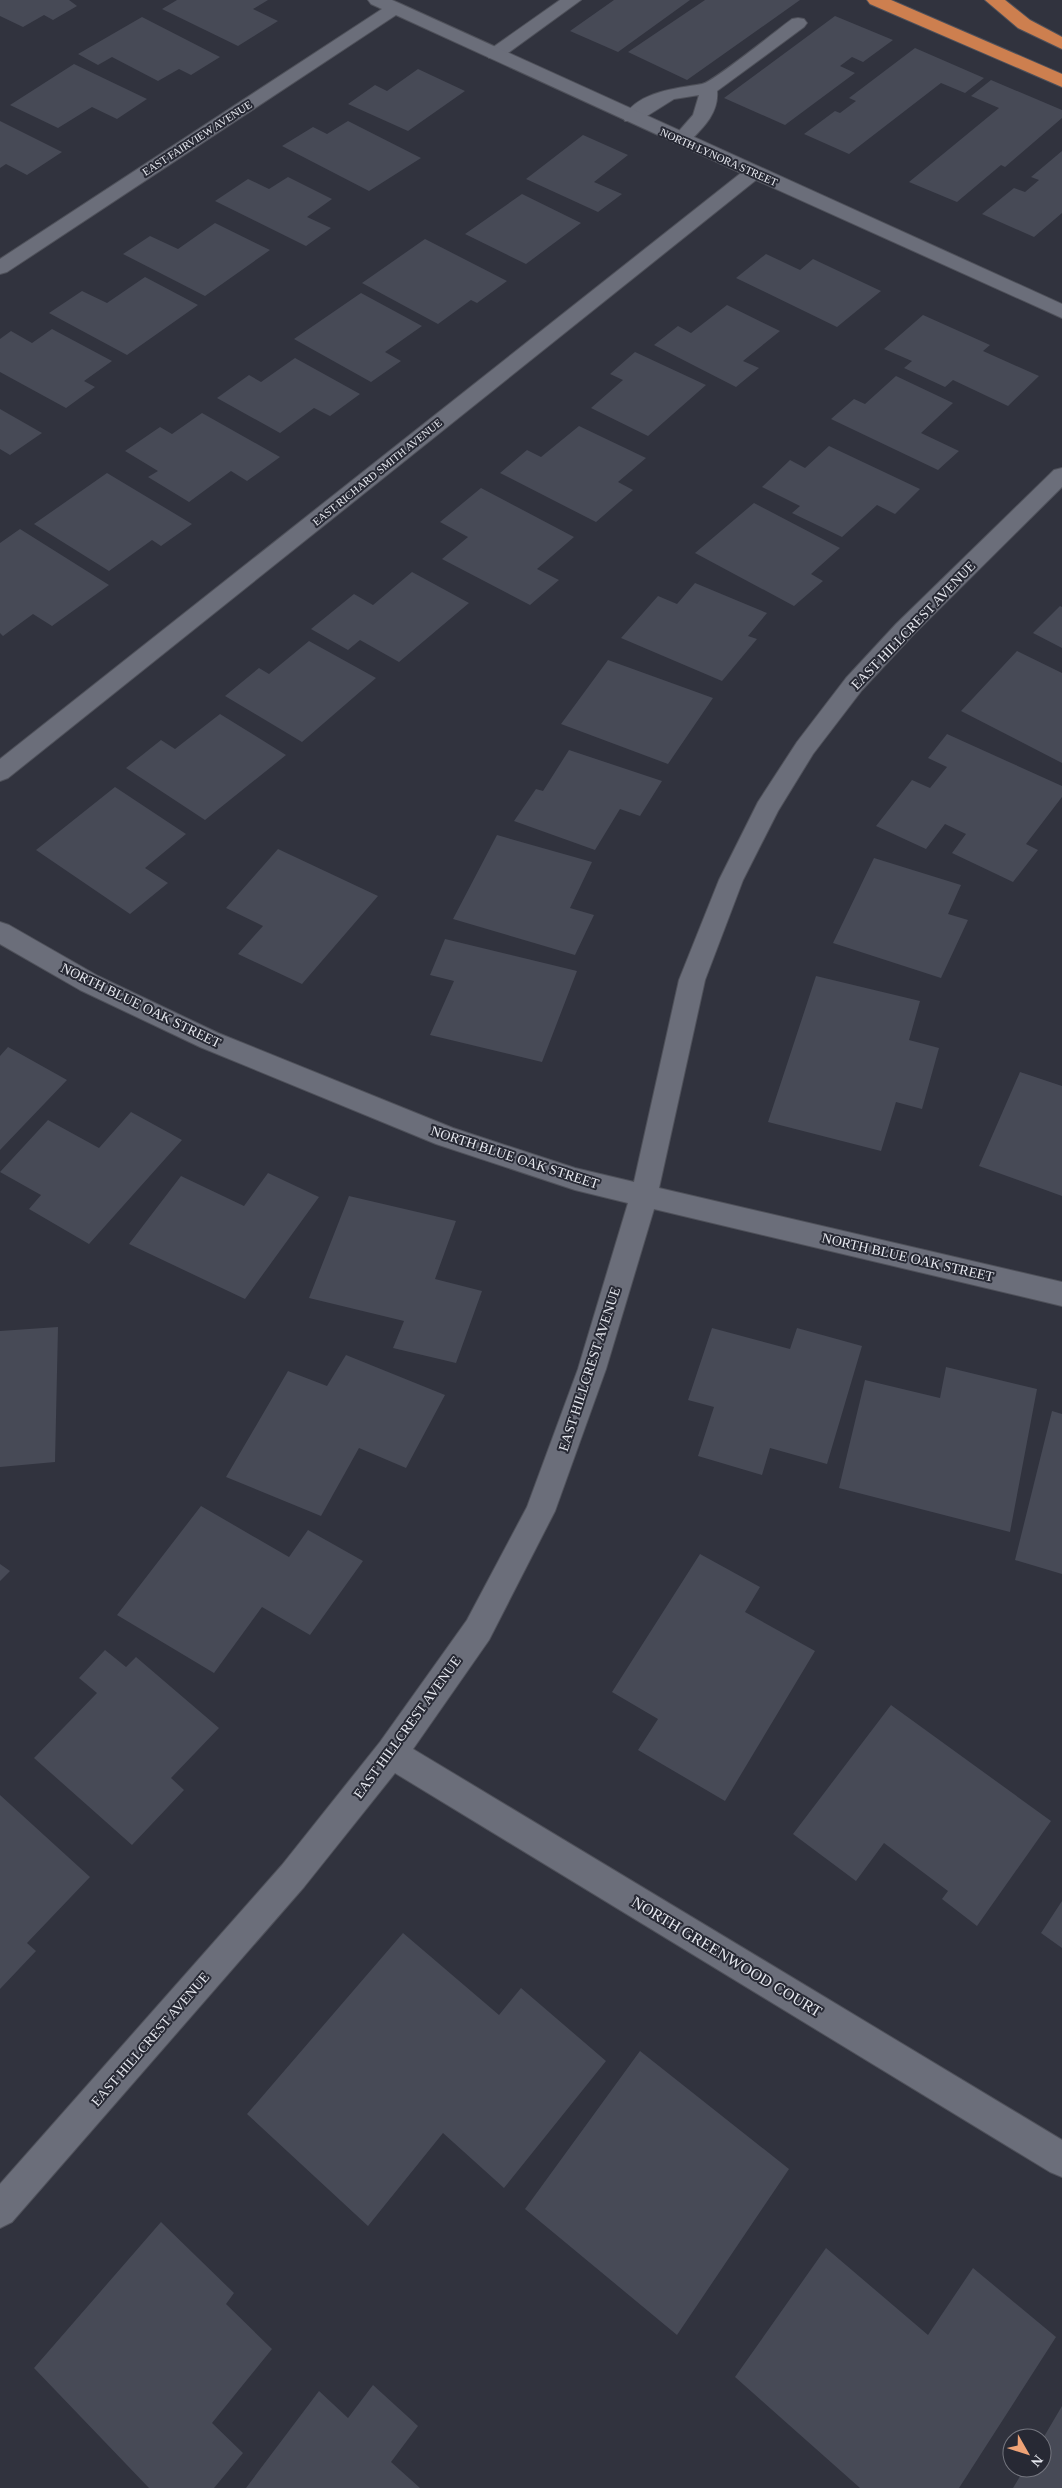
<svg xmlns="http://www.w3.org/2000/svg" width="1062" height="2488" font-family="'Times New Roman',serif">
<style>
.building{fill:#474a56}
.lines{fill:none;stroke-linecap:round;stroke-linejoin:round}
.lane-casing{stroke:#4f515a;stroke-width:2}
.street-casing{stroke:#4f515a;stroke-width:2}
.highway-casing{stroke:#4f515a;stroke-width:2}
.lane{fill:#6b6e7a;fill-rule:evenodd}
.street{fill:#6b6e7a;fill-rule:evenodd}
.highway{fill:#cd7f4f;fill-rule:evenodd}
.labels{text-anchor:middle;stroke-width:4;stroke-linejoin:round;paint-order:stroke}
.far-street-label{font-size:11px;fill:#e7e9f0;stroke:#272934}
.street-label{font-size:14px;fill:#e7e9f0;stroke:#272934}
.near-street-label{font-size:16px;fill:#e7e9f0;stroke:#272934}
</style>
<rect width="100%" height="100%" fill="#31333e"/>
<path class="building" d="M0,0H69L77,6L53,20L44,15L23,27L0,16Z
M177,0H268L253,9L278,21L238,46L162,9Z
M614,0H690L618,52L570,31Z
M705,0H800L687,80L628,52Z
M835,16L893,40L863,62L852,57L840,66L855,73L785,125L724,98Z
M142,17L220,57L191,75L179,69L158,81L112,57L98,65L78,54Z
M915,48L984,78L965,93L941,83L849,154L804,134L835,111L840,113L856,101L849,98Z
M74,64L147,99L117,119L92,107L58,128L10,105Z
M418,69L465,91L408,131L348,104L375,85L387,91Z
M991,80L1062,110V118L1005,167L1001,165L957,202L909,182L999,108L971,96Z
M0,121L62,152L27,175L6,164L0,168Z
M348,121L421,158L369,191L282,146L313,127L327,134Z
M583,135L628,155L594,182L622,194L598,212L526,179Z
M1062,151V213L1034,237L982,214L1014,188L1025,192L1039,180L1031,177Z
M288,177L332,199L307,217L331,228L306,246L215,201L248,179L269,189Z
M522,194L581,223L526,264L465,234Z
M215,223L270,250L205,296L123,254L150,236L178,249Z
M425,239L507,281L477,303L471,300L438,324L362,283Z
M766,254L800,270L813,259L881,291L837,327L736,278Z
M145,277L198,305L127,355L49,313L82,291L107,303Z
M361,293L422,326L385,352L401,361L371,382L294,339Z
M727,305L780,331L743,361L759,368L736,387L654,345L678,326L691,333Z
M923,315L990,345L983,351L1039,376L1008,406L953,380L945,387L904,368L912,361L884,349Z
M52,329L112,361L84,381L95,387L66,408L0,372V339L11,331L32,343Z
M635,352L706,385L648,436L591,408L623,380L610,374Z
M295,358L360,394L330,416L314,408L280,433L217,398L249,375L261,382Z
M896,376L953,403L921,433L959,451L938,470L831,419L854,399L865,404Z
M0,409L42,433L10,455L0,449Z
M202,413L280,457L247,481L231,471L189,502L148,477L158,471L125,451L160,427L172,434Z
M579,426L646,458L618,482L633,490L596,522L500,473L527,450L541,457Z
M829,446L920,489L895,514L877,505L842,537L792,513L800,506L762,487L790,460L805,468Z
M107,473L192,524L161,546L152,540L109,571L34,524Z
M481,488L574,537L537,569L559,580L530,605L442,559L468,537L440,522Z
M754,503L840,548L811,574L823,581L794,606L695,553Z
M20,529L109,585L52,626L33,614L3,636L0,633V543Z
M412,572L469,603L399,662L360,640L348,650L311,629L354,594L373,605Z
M695,583L767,613L748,636L757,639L722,681L621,638L658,596L677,604Z
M1060,606L1062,607V648L1033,633Z
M309,641L376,678L302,742L225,696L259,668L269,674Z
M1017,651L1062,673V763L961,711Z
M608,660L713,698L668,764L561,724Z
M220,714L286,755L205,820L126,768L161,740L175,749Z
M947,734L1062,786V797L1026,844L1038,850L1013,882L952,853L966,834L945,824L926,849L876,826L912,780L930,788L947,767L928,758Z
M569,750L662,781L640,816L620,809L595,850L514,821L536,789L543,791Z
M115,787L186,834L145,868L168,883L130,914L36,850Z
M497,835L592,862L570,908L594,915L575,955L453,919Z
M278,849L378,896L302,984L238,954L263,926L226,908Z
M874,858L961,885L948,914L968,920L941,978L833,943Z
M445,939L577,971L542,1062L430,1035L454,981L430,975Z
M816,976L920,1001L909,1040L939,1048L922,1109L896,1102L881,1151L768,1122Z
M8,1047L67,1080L0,1150V1056Z
M1020,1072L1062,1086V1196L979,1166Z
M131,1112L182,1140L89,1244L29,1209L41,1195L0,1172L48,1120L99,1148Z
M268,1173L319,1197L245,1299L129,1244L181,1176L244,1206Z
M349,1196L456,1221L435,1279L482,1291L456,1363L393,1348L404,1321L309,1298Z
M58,1327L55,1462L0,1467V1331Z
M712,1328L790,1349L797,1328L862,1346L827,1464L770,1448L762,1475L698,1456L714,1407L688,1400Z
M346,1355L445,1395L406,1468L359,1448L321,1516L226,1477L288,1371L327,1386Z
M946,1367L1037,1389L1010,1532L839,1488L865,1380L940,1398Z
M1052,1411L1062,1414V1574L1015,1560Z
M201,1506L289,1557L308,1530L363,1561L310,1635L262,1607L214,1673L117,1615Z
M700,1554L760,1587L745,1612L815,1651L725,1801L638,1750L658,1719L612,1692Z
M0,1564L10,1571L0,1581Z
M105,1650L126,1667L136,1657L219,1728L171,1778L184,1790L132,1845L34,1758L97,1693L79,1678Z
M891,1705L1051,1821L977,1926L942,1899L948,1891L884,1843L856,1881L793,1834Z
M0,1795L90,1877L27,1943L36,1951L0,1989Z
M1062,1901V1948L1041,1933Z
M403,1933L499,2015L521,1988L606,2061L504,2188L443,2133L368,2226L247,2114Z
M640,2051L789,2169L677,2335L525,2209Z
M161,2222L234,2293L226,2304L272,2349L212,2423L243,2453L214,2488H149L34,2368Z
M826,2248L928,2335L973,2268L1056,2337L959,2488H860L735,2377Z
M373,2385L418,2426L391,2462L420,2488H246L319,2391L348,2418Z
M1062,2406V2488H1013L1025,2468H1042V2440Z"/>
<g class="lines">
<g class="lane-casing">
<path id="lane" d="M560,0H581L501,58H489L486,54L489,50Z
M798,18L804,19L807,23L804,27L717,91C719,113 703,128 688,143H674L672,139L693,115L699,95L674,99L639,121H625L623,117C640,91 674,89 702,84C713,82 777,30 792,19Z"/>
</g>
<g class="street-casing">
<path id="street" d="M368,0H392L401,4L1062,304V318L756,180L8,778L0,781V759L741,173L396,15L7,272L0,274V259L382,9L371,4Z
M1062,468V487L912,636L862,690L813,754L778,811L743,880L705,980L659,1188L1062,1282V1306L654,1209L606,1369L555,1511L489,1640L413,1749L1062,2140V2177L1050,2172L395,1773L304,1887L12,2222L0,2228V2184L282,1865L380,1742L467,1620L527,1507L578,1369L628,1203L575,1190L436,1144L200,1047L80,990L0,944V922L9,925L98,976L218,1033L453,1128L575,1168L634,1182L679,980L719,880L758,802L797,742L846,678L896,624L1054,470Z"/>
</g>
<g class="highway-casing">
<path id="highway" d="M867,0H891L1062,74V87L870,4Z
M985,0H1005L1030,20L1062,37V49L1018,28Z"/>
</g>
<use href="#lane" class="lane"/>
<use href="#street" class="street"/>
<use href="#highway" class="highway"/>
</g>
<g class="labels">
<g class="far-street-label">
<text transform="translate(197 138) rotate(-33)" y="4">EAST FAIRVIEW AVENUE</text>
<text transform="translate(719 157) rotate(24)" y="4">NORTH LYNORA STREET</text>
<text transform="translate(377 472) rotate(-39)" y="4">EAST RICHARD SMITH AVENUE</text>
</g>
<g class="street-label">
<text transform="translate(913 625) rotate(-46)" y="5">EAST HILLCREST AVENUE</text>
<text transform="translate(141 1005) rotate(26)" y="5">NORTH BLUE OAK STREET</text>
<text transform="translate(515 1157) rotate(18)" y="5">NORTH BLUE OAK STREET</text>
<text transform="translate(908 1257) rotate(13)" y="5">NORTH BLUE OAK STREET</text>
<text transform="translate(589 1369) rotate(-72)" y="5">EAST HILLCREST AVENUE</text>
<text transform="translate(407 1727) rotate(-54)" y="5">EAST HILLCREST AVENUE</text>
<text transform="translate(150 2039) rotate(-49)" y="5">EAST HILLCREST AVENUE</text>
</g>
<g class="near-street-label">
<text transform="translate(727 1956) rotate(31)" y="6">NORTH GREENWOOD COURT</text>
</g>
</g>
<g transform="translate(1027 2453) rotate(129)"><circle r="24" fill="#272934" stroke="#74767f"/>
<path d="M0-4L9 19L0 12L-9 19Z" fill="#efa377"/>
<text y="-8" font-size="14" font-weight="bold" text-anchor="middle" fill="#e7e9f0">N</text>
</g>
</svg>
